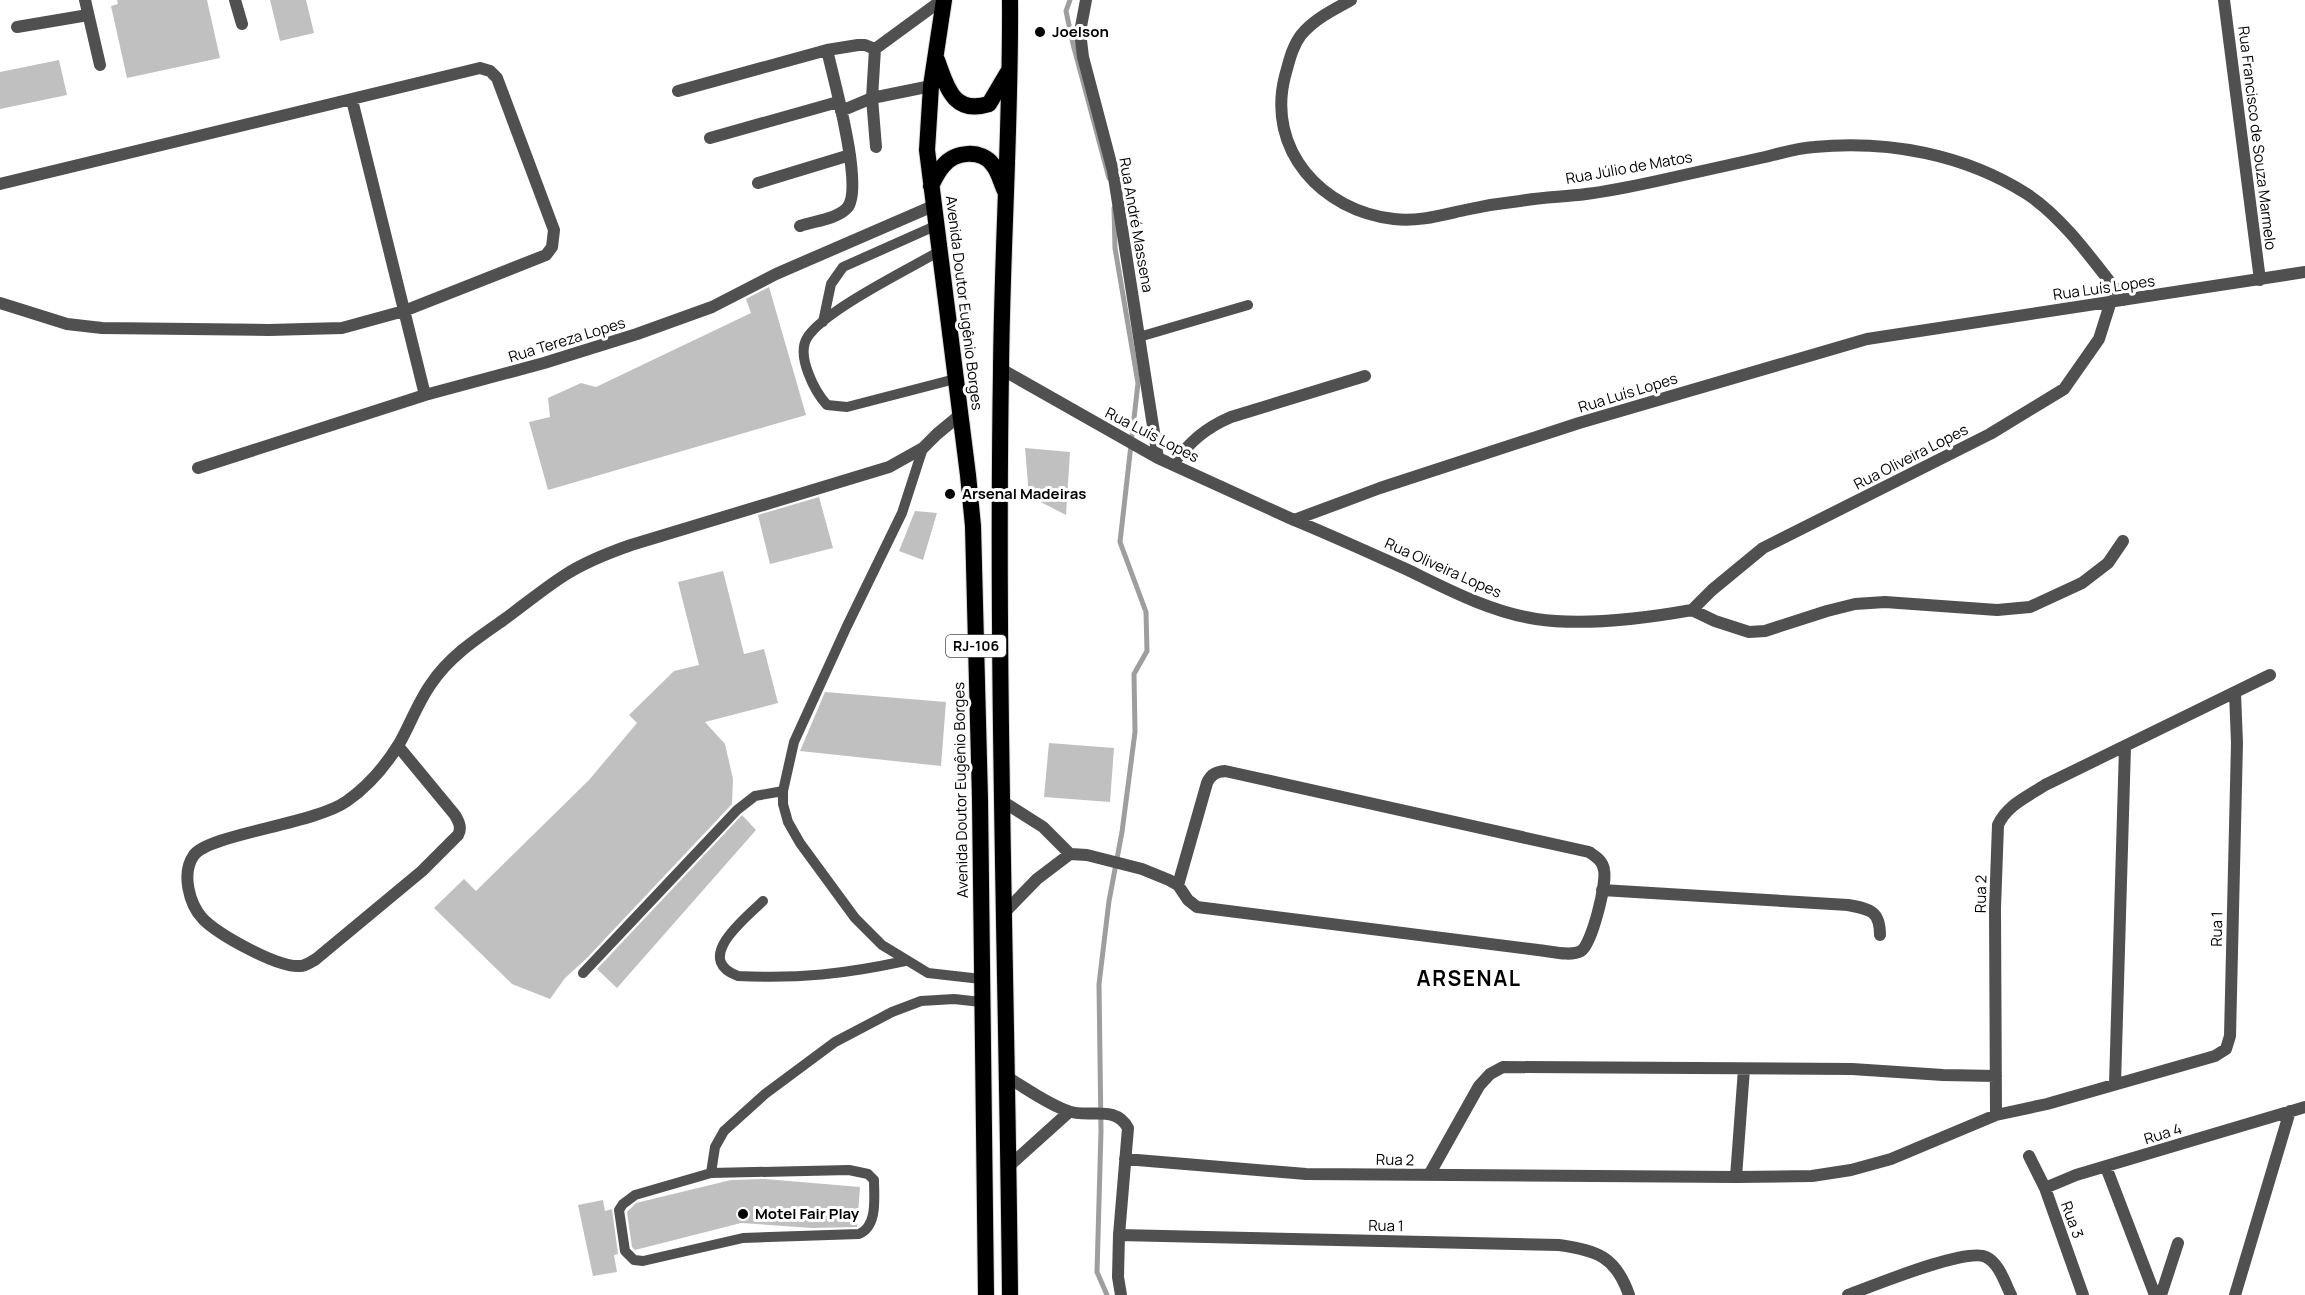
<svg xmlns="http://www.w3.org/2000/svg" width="2305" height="1295" font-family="Manrope,sans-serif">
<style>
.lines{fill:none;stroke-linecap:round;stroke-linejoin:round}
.stream{stroke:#9e9e9e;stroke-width:5}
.building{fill:#c0c0c0}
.trunk-casing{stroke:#dbdbdb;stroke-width:18}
.service{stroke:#505050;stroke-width:10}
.minor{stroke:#505050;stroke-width:12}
.trunk{stroke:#000;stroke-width:16}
.poi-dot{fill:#000;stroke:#fff;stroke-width:2}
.labels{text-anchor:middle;stroke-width:6;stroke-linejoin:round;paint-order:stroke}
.shield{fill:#fff;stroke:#4c4c4c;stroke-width:1.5}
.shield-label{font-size:14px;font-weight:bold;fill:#000}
.poi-label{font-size:15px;font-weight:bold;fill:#000;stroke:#fff;text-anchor:start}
.street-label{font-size:15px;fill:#000;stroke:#fff}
.district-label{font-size:21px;font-weight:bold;letter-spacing:1.5px;fill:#000;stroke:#fff}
</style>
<rect width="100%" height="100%" fill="#fff"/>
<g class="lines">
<path class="stream" d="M1070,0L1066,11L1073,44L1109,178
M1107,1295L1097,1272L1101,1131L1099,984L1109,901L1122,832L1135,732L1134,674L1147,651L1146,612L1120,542L1138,383L1115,248L1114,208"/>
</g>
<path class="building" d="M117,0H207L220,58L127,78L111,6L118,4Z
M270,0H306L314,33L280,41Z
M59,60L67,95L0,109V72Z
M769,287L806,415L548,490L529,422L550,417L548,398L581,383L596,387L751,313L746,299Z
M1025,448L1070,452L1066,515L1029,496Z
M819,497L833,548L770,564L758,515Z
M915,511L937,513L923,560L899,551Z
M723,571L744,654L764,649L778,703L705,722L725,744L733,779L732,804L586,959L565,978L550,999L512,984L434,908L464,879L476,891L589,780L637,723L629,715L674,671L699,665L678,582Z
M825,692L946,702L941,766L800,751Z
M1049,743L1114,748L1110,802L1044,797Z
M742,815L756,830L617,988L597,969Z
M765,1179L860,1187L857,1227L812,1228L741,1223L635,1250L632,1247L627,1212L636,1203L731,1180Z
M603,1200L605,1211L612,1209L618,1254L614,1255L617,1272L593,1276L578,1205Z"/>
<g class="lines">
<g class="trunk-casing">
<path id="trunk" d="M944,0L931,86L927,150L968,475L973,526L980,799L986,1295
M937,60C947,87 953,115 989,104L1008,72
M931,186C934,180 938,171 943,166C955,151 982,149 993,165C999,172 1001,183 1005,191
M1010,1295C1007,987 996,679 1001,371C1002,247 1011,124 1010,0"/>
</g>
<path class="service" d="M938,252C909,269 823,311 807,338C796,356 815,392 827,405L847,407L955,379
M823,322L831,284L843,267L935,226
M1139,337L1248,305
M923,448L902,513L847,626L794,742L783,791V804L788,822L800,843L855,918L882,945L928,973L981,979
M763,901C746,918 692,959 738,976C799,979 845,974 905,961
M583,973L737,810L755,796L783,791
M849,1170L868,1174L874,1180C874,1198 878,1226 859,1234L743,1238L643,1261L634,1260L625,1251L619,1210L623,1204L635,1195L711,1173Z
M711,1173L715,1147L724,1131L765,1094L835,1042L892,1012L921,1001L954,999L981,1002"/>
<path class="minor" d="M85,0L100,65
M235,0L242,24
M1086,0L1080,32L1083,57L1113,171L1158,458
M1351,0C1333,10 1314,19 1301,35C1292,47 1289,62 1285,76C1266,150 1322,211 1394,219C1418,222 1442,215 1465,210C1483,206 1501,203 1520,201C1542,197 1564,197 1586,194C1610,191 1634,186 1657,181C1693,173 1729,165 1765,157C1781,153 1798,148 1814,147C1888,140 1964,154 2027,194C2065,219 2096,265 2124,300
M2224,0L2260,280
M17,27L88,15
M875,49L942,0
M678,91L827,50L858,45H865L875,49L872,98L876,147
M352,100L425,395
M841,111L872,98L931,86
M710,138L838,102
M758,183L850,155
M0,184L480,68L490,71L497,78L554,230L552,247L546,255L404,311L342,328L269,330L102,328L67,324L0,303
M800,226C814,221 837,219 847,208C865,189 833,77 827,50
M2111,301L2099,339L2064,389L1990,434L1763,548L1712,590L1692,610L1715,621L1749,632L1765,631L1827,611L1855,604L1885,602L1997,610L2030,607L2082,583L2108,563L2123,541
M1001,369L1158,458L1294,520L1380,488L1579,423L1867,339L2305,272
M1172,464C1191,442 1203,429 1231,417L1365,376
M198,468L425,395L544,363L637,334L712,307L776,274L933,206
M1294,520C1333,536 1370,553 1408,570C1449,590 1491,612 1536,619C1582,626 1647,618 1692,610
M398,746L455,815C459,822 462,828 458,835L422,871L316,959C311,962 306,966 300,966C278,968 219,935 203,919C189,904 181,873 194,855C210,834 315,824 347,801C367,787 386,765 399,744C410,725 418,702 431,684C449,657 476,639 502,621C523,606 543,589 565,575C585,562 608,553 631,545L889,467L923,448L937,434L960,415
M1002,801L1043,827L1070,854L1087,855L1142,869L1169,880L1178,885L1188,900L1197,907L1538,950C1550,951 1570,957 1581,951C1592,944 1607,883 1604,870C1603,861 1596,857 1589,852L1225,771C1216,772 1211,774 1207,783L1178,885
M1602,890L1848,905C1869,909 1880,910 1880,935
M1003,914L1037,879L1070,854
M1007,1077C1026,1088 1047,1104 1068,1111C1089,1119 1115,1104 1128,1128L1119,1235L1118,1277L1121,1295
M2115,1084L2125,747
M1996,1115L1995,908L1998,825C2007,805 2027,797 2045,785L2270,675
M2029,1156L2045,1188L2083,1295
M1125,1159L1306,1174L1736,1177L1812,1176L1851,1170L1891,1159L1996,1115L2047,1104L2215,1056L2226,1049L2230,1036L2237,743L2235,693
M1009,1166L1069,1112
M2106,1167L2155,1295
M1429,1175L1479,1086L1490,1074L1503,1067L1852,1069L1943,1075L1996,1076
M1736,1177L1744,1069
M2045,1188L2076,1175L2305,1107
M1119,1235L1559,1245C1597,1250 1616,1257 1629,1295
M1848,1295C1873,1286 1966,1247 1986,1257C1999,1263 2005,1283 2011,1295
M2161,1295L2178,1243
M2235,1295L2290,1111"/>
<use href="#trunk" class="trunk"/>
</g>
<g class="poi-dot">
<circle cx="1040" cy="32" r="6"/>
<circle cx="950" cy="494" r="6"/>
<circle cx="743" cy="1214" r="6"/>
</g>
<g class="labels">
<rect class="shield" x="946" y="635" width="60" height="22" rx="4.5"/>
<g class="shield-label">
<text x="976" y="651">RJ-106</text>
</g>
<g class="poi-label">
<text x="1052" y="37">Joelson</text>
<text x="962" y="499">Arsenal Madeiras</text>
<text x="755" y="1219">Motel Fair Play</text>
</g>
<g class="street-label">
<text transform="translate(2257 138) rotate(83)" y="5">Rua Francisco de Souza Marmelo</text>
<text transform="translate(1629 168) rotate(-10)" y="5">Rua Júlio de Matos</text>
<text transform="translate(1136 225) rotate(80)" y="5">Rua André Massena</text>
<text transform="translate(2104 288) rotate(-8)" y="5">Rua Luís Lopes</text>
<text transform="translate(964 303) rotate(83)" y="5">Avenida Doutor Eugênio Borges</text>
<text transform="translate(567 340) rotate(-17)" y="5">Rua Tereza Lopes</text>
<text transform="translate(1628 393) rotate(-17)" y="5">Rua Luís Lopes</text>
<text transform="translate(1152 435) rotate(27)" y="5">Rua Luís Lopes</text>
<text transform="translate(1911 457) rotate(-27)" y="5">Rua Oliveira Lopes</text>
<text transform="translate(1443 568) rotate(24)" y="5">Rua Oliveira Lopes</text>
<text transform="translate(961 790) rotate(-91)" y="5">Avenida Doutor Eugênio Borges</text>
<text transform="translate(1981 894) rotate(-89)" y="5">Rua 2</text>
<text transform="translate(2217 929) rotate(-89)" y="5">Rua 1</text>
<text transform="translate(2163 1134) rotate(-17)" y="5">Rua 4</text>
<text transform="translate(1395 1160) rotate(1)" y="5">Rua 2</text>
<text transform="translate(2072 1220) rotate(70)" y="5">Rua 3</text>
<text transform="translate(1386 1226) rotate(1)" y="5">Rua 1</text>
</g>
<g class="district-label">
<text x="1469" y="986">ARSENAL</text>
</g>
</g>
</svg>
